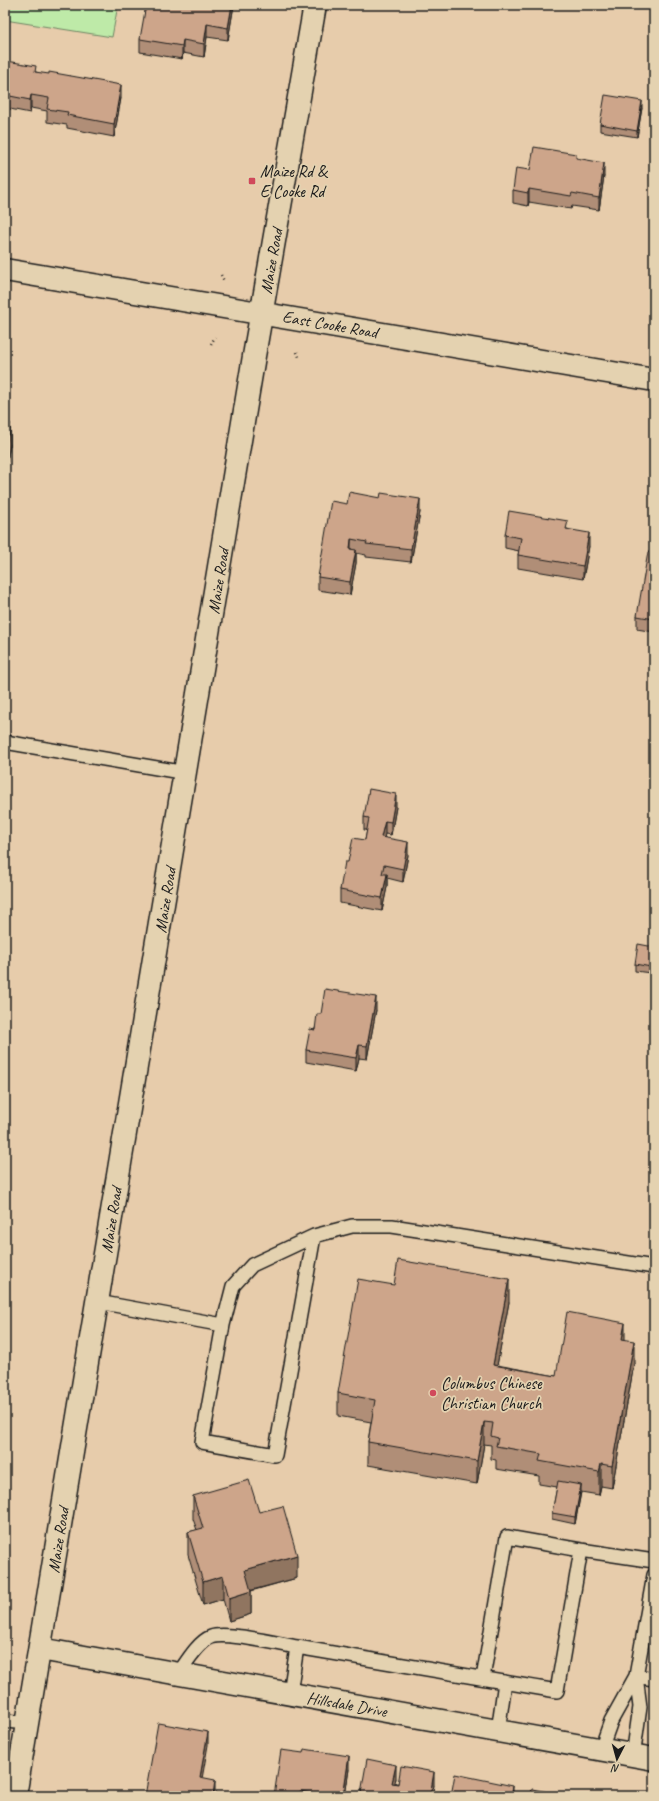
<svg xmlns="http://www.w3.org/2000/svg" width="659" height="1801" font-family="Caveat,sans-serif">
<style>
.green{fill:#beeaa8;stroke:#6d8362}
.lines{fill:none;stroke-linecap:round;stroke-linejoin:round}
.lane-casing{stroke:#1c1c1c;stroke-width:16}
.street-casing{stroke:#1c1c1c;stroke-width:25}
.secondary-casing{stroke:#1c1c1c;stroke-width:25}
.path{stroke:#1c1c1c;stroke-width:2.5;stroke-dasharray:1 3;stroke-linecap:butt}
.lane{stroke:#e4d2b0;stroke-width:13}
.street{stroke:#e4d2b0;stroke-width:22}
.secondary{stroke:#e4d2b0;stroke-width:22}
.wall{fill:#b08e77;stroke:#1c1c1c}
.shaded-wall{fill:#907461;stroke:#1c1c1c}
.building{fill:#cda58a;stroke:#1c1c1c}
.poi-dot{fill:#d1495b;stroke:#e4d2b0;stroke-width:1.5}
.labels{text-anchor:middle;stroke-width:3.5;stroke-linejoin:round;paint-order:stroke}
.poi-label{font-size:17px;fill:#1c1c1c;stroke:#e4d2b0;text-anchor:start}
.street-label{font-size:17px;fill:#1c1c1c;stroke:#e4d2b0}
</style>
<rect width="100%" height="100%" fill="#e7ccab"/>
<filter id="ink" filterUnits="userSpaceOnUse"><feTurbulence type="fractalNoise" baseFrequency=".025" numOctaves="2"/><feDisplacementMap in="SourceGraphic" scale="8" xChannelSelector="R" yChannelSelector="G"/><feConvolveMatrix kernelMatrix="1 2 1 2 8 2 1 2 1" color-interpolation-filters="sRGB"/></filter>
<g filter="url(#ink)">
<path class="green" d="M5,5H118L112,37L5,20Z"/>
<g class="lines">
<g class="lane-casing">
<path id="lane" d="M5,742L186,773
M98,1302L223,1325L233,1286L252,1265L314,1236L352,1226H392L654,1267
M223,1325L202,1442L275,1455L314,1236
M581,1550L654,1561
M178,1674C186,1663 198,1642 211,1637C226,1631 279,1644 297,1647
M636,1676L654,1679
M290,1693L297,1647L557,1691L581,1550L507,1537L483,1678
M5,1721L27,1723
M498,1731L505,1682
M601,1749L611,1721L636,1676
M633,1756L640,1707L636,1676L654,1575"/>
</g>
<g class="street-casing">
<path id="street" d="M40,1649L654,1759"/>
</g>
<g class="secondary-casing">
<path id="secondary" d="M5,270L654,380
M15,1796L254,356L315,5"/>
</g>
<path class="path" d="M221,275L224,281
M211,344L215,337
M297,352L299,357"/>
<use href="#lane" class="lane"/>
<use href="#street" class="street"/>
<use href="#secondary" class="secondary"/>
</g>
<path class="wall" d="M234,5L228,40L207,37L204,57L183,53L182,59L140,52V39Z
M5,71L36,72L121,98L114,137L67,128V125L47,122V111L31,108L30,113L5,108Z
M642,108L637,137L600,131V124Z
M576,159L604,176L599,210L572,206L571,209L529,202L528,206L513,203V190L530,170Z
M5,422L10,445L6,467H5Z
M347,504L420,512L411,562L366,557V555L356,553V563L350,595L318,590V577Z
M568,529L589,546L583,579L518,568V555L519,551L505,548V535Z
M654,553V632L637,629V616Z
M396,807L391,835L385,834L384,837L408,855L403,882L387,878V887L382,911L340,903V890L348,862L365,840L367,830H364V817Z
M654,947V957L651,973L635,971V964Z
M376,1010L367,1059L359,1058L356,1071L306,1062V1050L321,1014Z
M394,1285L509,1302L497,1365L556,1376L625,1340L634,1364L612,1488L601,1486L599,1495L581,1492L575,1524L552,1519V1513L557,1487L539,1484V1476L496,1469V1460L491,1459V1445L484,1444L477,1484L368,1465V1442L371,1422L338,1416V1393Z
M193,1496L259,1512L297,1578L251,1591V1614L229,1621L223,1599L203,1605L188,1555V1532L197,1530L193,1519Z
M303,1753L349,1769L345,1796H274Z
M396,1778L395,1783L434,1785L432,1796H361V1793Z"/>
<path class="shaded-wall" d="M232,5H234L228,40V28Z
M207,24V37L204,57V44Z
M183,40V53L182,59V46Z
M121,85V98L114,137V124Z
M31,95V108L30,113V100Z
M642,101V108L637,137V131Z
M604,163V176L599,210V198Z
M529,189V202L528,206V193Z
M10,423V445L6,467V445Z
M420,499V512L411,562V549Z
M589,533V546L583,579V566Z
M351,539V552L350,549Z
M356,550V563L350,595V582Z
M396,794V807L391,835V822Z
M385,821V834L381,850V837Z
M408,842V855L403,882V869Z
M387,874V887L382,911V898Z
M654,950V957L651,973V967Z
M376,997V1010L367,1059V1046Z
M359,1045V1058L356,1071V1058Z
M509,1279V1302L493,1387V1365Z
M625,1323V1345L622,1339Z
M634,1341V1364L612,1488V1466Z
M484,1422V1444L477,1484V1461Z
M601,1464V1486L599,1495V1472Z
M581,1485V1492L575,1524V1517Z
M297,1555V1578L245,1592V1570Z
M223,1576V1599L203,1605V1582Z
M251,1591V1614L229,1621V1598Z
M208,1732V1745L200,1790V1777Z
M349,1756V1769L345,1796H343Z
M396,1765V1778L392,1796V1783Z
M434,1772V1785L432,1796H430Z
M215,1780V1796H213Z
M513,1786V1796H511Z"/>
<path class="building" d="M146,5H232L228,28L207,24L204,44L183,40L182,46L140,39Z
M7,61L36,66L35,72L49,74V72L121,85L114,124L67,115L68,112L47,109L49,98L31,95L30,100L5,95V71Z
M605,95L642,101L637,131L600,124Z
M534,147L576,154V158L604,163L599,198L572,193L571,196L529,189L528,193L513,190L516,168L530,170Z
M5,422L10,423L6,445L5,444Z
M349,492L380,498L381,493L420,499L411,549L366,544L367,542L351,539L350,549L356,550L350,582L318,577L331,501L347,504Z
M509,511L568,521L566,529L589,533L583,566L518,555L521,538L505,535Z
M648,552L654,553V619L637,616Z
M369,789L396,794L391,822L385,821L381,837L408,842L403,869L384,865L382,874H387L382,898L340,890L345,862H348L353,838L365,840L369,818L364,817Z
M638,944L654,947L651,967L635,964Z
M325,989L376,997L367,1046L359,1045L356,1058L306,1050L310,1029L315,1030L317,1014H321Z
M398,1260L509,1279L493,1365L556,1376L567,1312L625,1323L622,1339L634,1341L612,1466L601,1464L599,1472L539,1461L541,1454L496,1446L498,1438L491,1436L493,1423L484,1422L477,1461L368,1442L375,1400L338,1393L358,1279L394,1285Z
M249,1480L259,1512L283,1506L297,1555L245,1570L251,1591L229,1598L223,1576L203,1582L188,1532L203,1528L193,1496Z
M558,1481L581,1485L575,1517L552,1513Z
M158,1723L208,1732L200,1777L215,1780L213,1796H145Z
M304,1749L349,1756L343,1796H331L300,1791L299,1796H274L281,1750L303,1753Z
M367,1759L396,1765L392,1783L398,1784L401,1766L434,1772L430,1796H363L364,1794L361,1793Z
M455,1774L513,1786L511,1796H451Z
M532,1789L565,1795V1796H530Z"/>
</g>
<g class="poi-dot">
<rect x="248" y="177" width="8" height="8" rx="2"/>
<circle cx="433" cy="1393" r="4"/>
</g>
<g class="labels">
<g class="poi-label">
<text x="260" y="177">Maize Rd &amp;<tspan x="260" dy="20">E Cooke Rd</tspan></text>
<text x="441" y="1389">Columbus Chinese<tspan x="441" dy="20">Christian Church</tspan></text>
</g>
<g class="street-label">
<text transform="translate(271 261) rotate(-80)" y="6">Maize Road</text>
<text transform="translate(330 324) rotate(10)" y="6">East Cooke Road</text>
<text transform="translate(218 581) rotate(-81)" y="6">Maize Road</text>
<text transform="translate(165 900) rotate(-81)" y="6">Maize Road</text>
<text transform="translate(111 1220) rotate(-81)" y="6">Maize Road</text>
<text transform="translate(58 1540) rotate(-81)" y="6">Maize Road</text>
<text transform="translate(347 1704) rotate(10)" y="6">Hillsdale Drive</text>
</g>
</g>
<rect width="659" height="1801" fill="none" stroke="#e4d2b0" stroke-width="20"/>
<rect x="10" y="10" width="639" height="1781" fill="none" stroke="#1c1c1c" stroke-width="1.5" filter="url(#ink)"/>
<g transform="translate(617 1759) rotate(186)" stroke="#e4d2b0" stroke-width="3" paint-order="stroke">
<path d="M0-3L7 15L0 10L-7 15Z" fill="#1c1c1c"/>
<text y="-6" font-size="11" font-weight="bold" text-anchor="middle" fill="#1c1c1c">N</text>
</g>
</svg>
